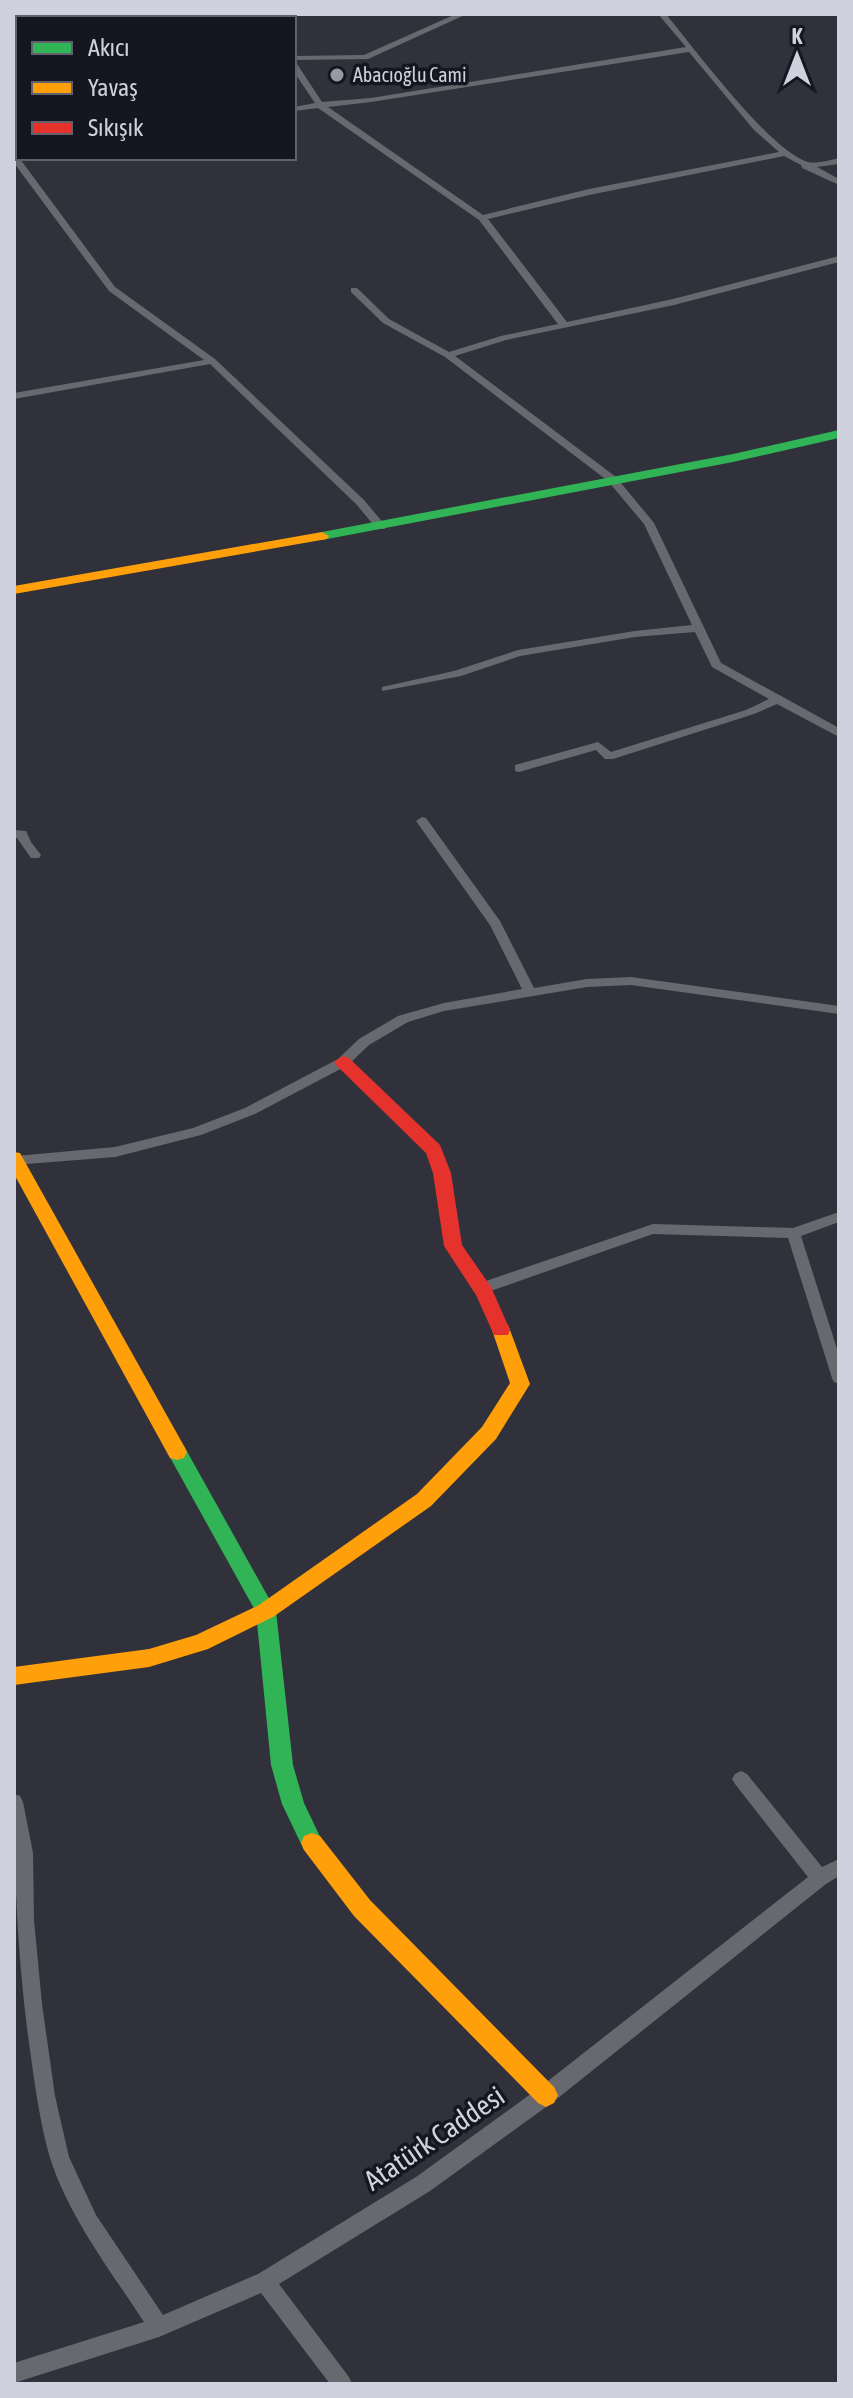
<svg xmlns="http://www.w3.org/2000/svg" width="853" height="2398" font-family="'Asap Condensed',sans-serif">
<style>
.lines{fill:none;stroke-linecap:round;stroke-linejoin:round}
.street{fill:#68696f;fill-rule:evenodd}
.fast{fill:#30b455;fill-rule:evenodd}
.slow{fill:#ff9f0a;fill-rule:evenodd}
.jam{fill:#e5322d;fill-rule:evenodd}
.poi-dot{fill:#9899a5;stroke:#161620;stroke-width:3}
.labels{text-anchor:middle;stroke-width:7;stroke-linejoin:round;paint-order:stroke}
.far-poi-label{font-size:20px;fill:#cfd1de;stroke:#161620;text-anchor:start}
.near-street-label{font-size:28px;fill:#cfd1de;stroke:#161620}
</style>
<rect width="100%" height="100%" fill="#31313c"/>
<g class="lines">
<path class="street" d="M456,14H467L368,59L294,60V56L364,55Z
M658,14H666C693,47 771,152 808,162C817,164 830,160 839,158V164L817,167L839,179V185L802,168L801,165L784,156L589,195L488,219L567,322L673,299L839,256V262L674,305L506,340L455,356L616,477L654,523L721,663L839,728V737L777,704L754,714L613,759H605L596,750L519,772L515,771V765L598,742L611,752L746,710L769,699L712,667L695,632L635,637L520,656L461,676L382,691V687L454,671L518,650L635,631L692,625L644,524L608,481L445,357L383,323L351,292V288H357L389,319L449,352L501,336L558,324L479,220L318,108L294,111V107L315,103L294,72V64H297L322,102L371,98L686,47ZM689,52L754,130L779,152L589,189L483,215L328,107L371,102Z
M14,50L18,51V55L14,54Z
M14,154L17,155L115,287L215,359L364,500L385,525V529H377L356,504L210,364L14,399V393L204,360L109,291L14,163Z
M422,817L426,818L500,921L534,988L587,979L631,977L839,1006V1014L631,985L587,987L444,1011L408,1022L369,1045L348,1065L255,1114L201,1135L115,1157L14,1165V1157L16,1156L115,1147L193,1128L245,1108L338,1059L359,1039L398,1016L444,1003L522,989L490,925L416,821Z
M14,830L26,831L31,842L41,855L39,858H31L17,838H14Z
M839,1212V1222L801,1236L839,1355V1384L834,1382L832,1378L788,1238L653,1234L482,1294L477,1292L475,1288L477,1284L653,1224L793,1228Z
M741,1771L747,1774L822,1867L839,1859V1876L826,1884L553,2102L430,2191L279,2284L349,2377L352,2384H330L261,2293L159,2337L14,2383V2363L144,2322C110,2270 69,2217 50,2158C40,2123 35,2086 30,2050C18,1965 14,1880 14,1794L20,1796L23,1802L33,1853L34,1920L42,2004L55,2096L69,2157L96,2215L163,2315L258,2274L416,2177L539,2088L808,1877L735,1784L732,1779L735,1774Z"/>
<path class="fast" d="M839,430V438L733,462L322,540L315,536L322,532L733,454Z
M177,1444L184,1446L276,1611L293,1765L304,1803L323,1843L320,1850L312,1853L304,1850L282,1804L271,1765L256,1612L167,1452L170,1446Z"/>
<path class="slow" d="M322,532L329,536L327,539L14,594V586Z
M14,1152L20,1153L184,1446L187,1452L184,1458L177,1460L170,1458L14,1174Z
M501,1323L508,1325L510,1330L530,1384L496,1439L431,1506L273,1617L208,1649L149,1667L14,1685V1667L149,1649L196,1635L259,1605L417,1494L482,1427L510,1383L492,1330L494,1325Z
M312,1833L320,1836L370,1900L554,2087L558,2095L554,2103L546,2107L538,2103L354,1916L304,1850L301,1843L304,1836Z"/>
<path class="jam" d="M343,1056L349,1058L440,1145L451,1173L462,1245L491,1287L510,1330L508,1335H494L476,1295L444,1246L433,1173L426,1153L337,1066L334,1062Z"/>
</g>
<circle class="poi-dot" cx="337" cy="75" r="8"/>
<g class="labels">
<g class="far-poi-label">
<text x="353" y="82">Abacıoğlu Cami</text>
</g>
<g class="near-street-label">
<text transform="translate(434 2138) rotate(-34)" y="10">Atatürk Caddesi</text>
</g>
</g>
<rect width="853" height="2398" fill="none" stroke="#cfd1de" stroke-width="32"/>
<rect x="16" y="16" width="280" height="144" fill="#161620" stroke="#60616c" stroke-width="2"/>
<rect x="32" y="42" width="40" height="12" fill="#30b455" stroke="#60616c" stroke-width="2"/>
<text x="88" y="56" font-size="24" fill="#cfd1de">Akıcı</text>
<rect x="32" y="82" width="40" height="12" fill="#ff9f0a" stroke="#60616c" stroke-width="2"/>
<text x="88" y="96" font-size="24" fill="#cfd1de">Yavaş</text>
<rect x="32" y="122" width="40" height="12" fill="#e5322d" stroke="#60616c" stroke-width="2"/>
<text x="88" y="136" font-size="24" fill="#cfd1de">Sıkışık</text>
<g transform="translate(797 56)" stroke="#161620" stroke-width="6" paint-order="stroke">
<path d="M0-6L14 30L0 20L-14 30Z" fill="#cfd1de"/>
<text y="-12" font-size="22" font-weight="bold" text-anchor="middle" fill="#cfd1de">K</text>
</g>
</svg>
